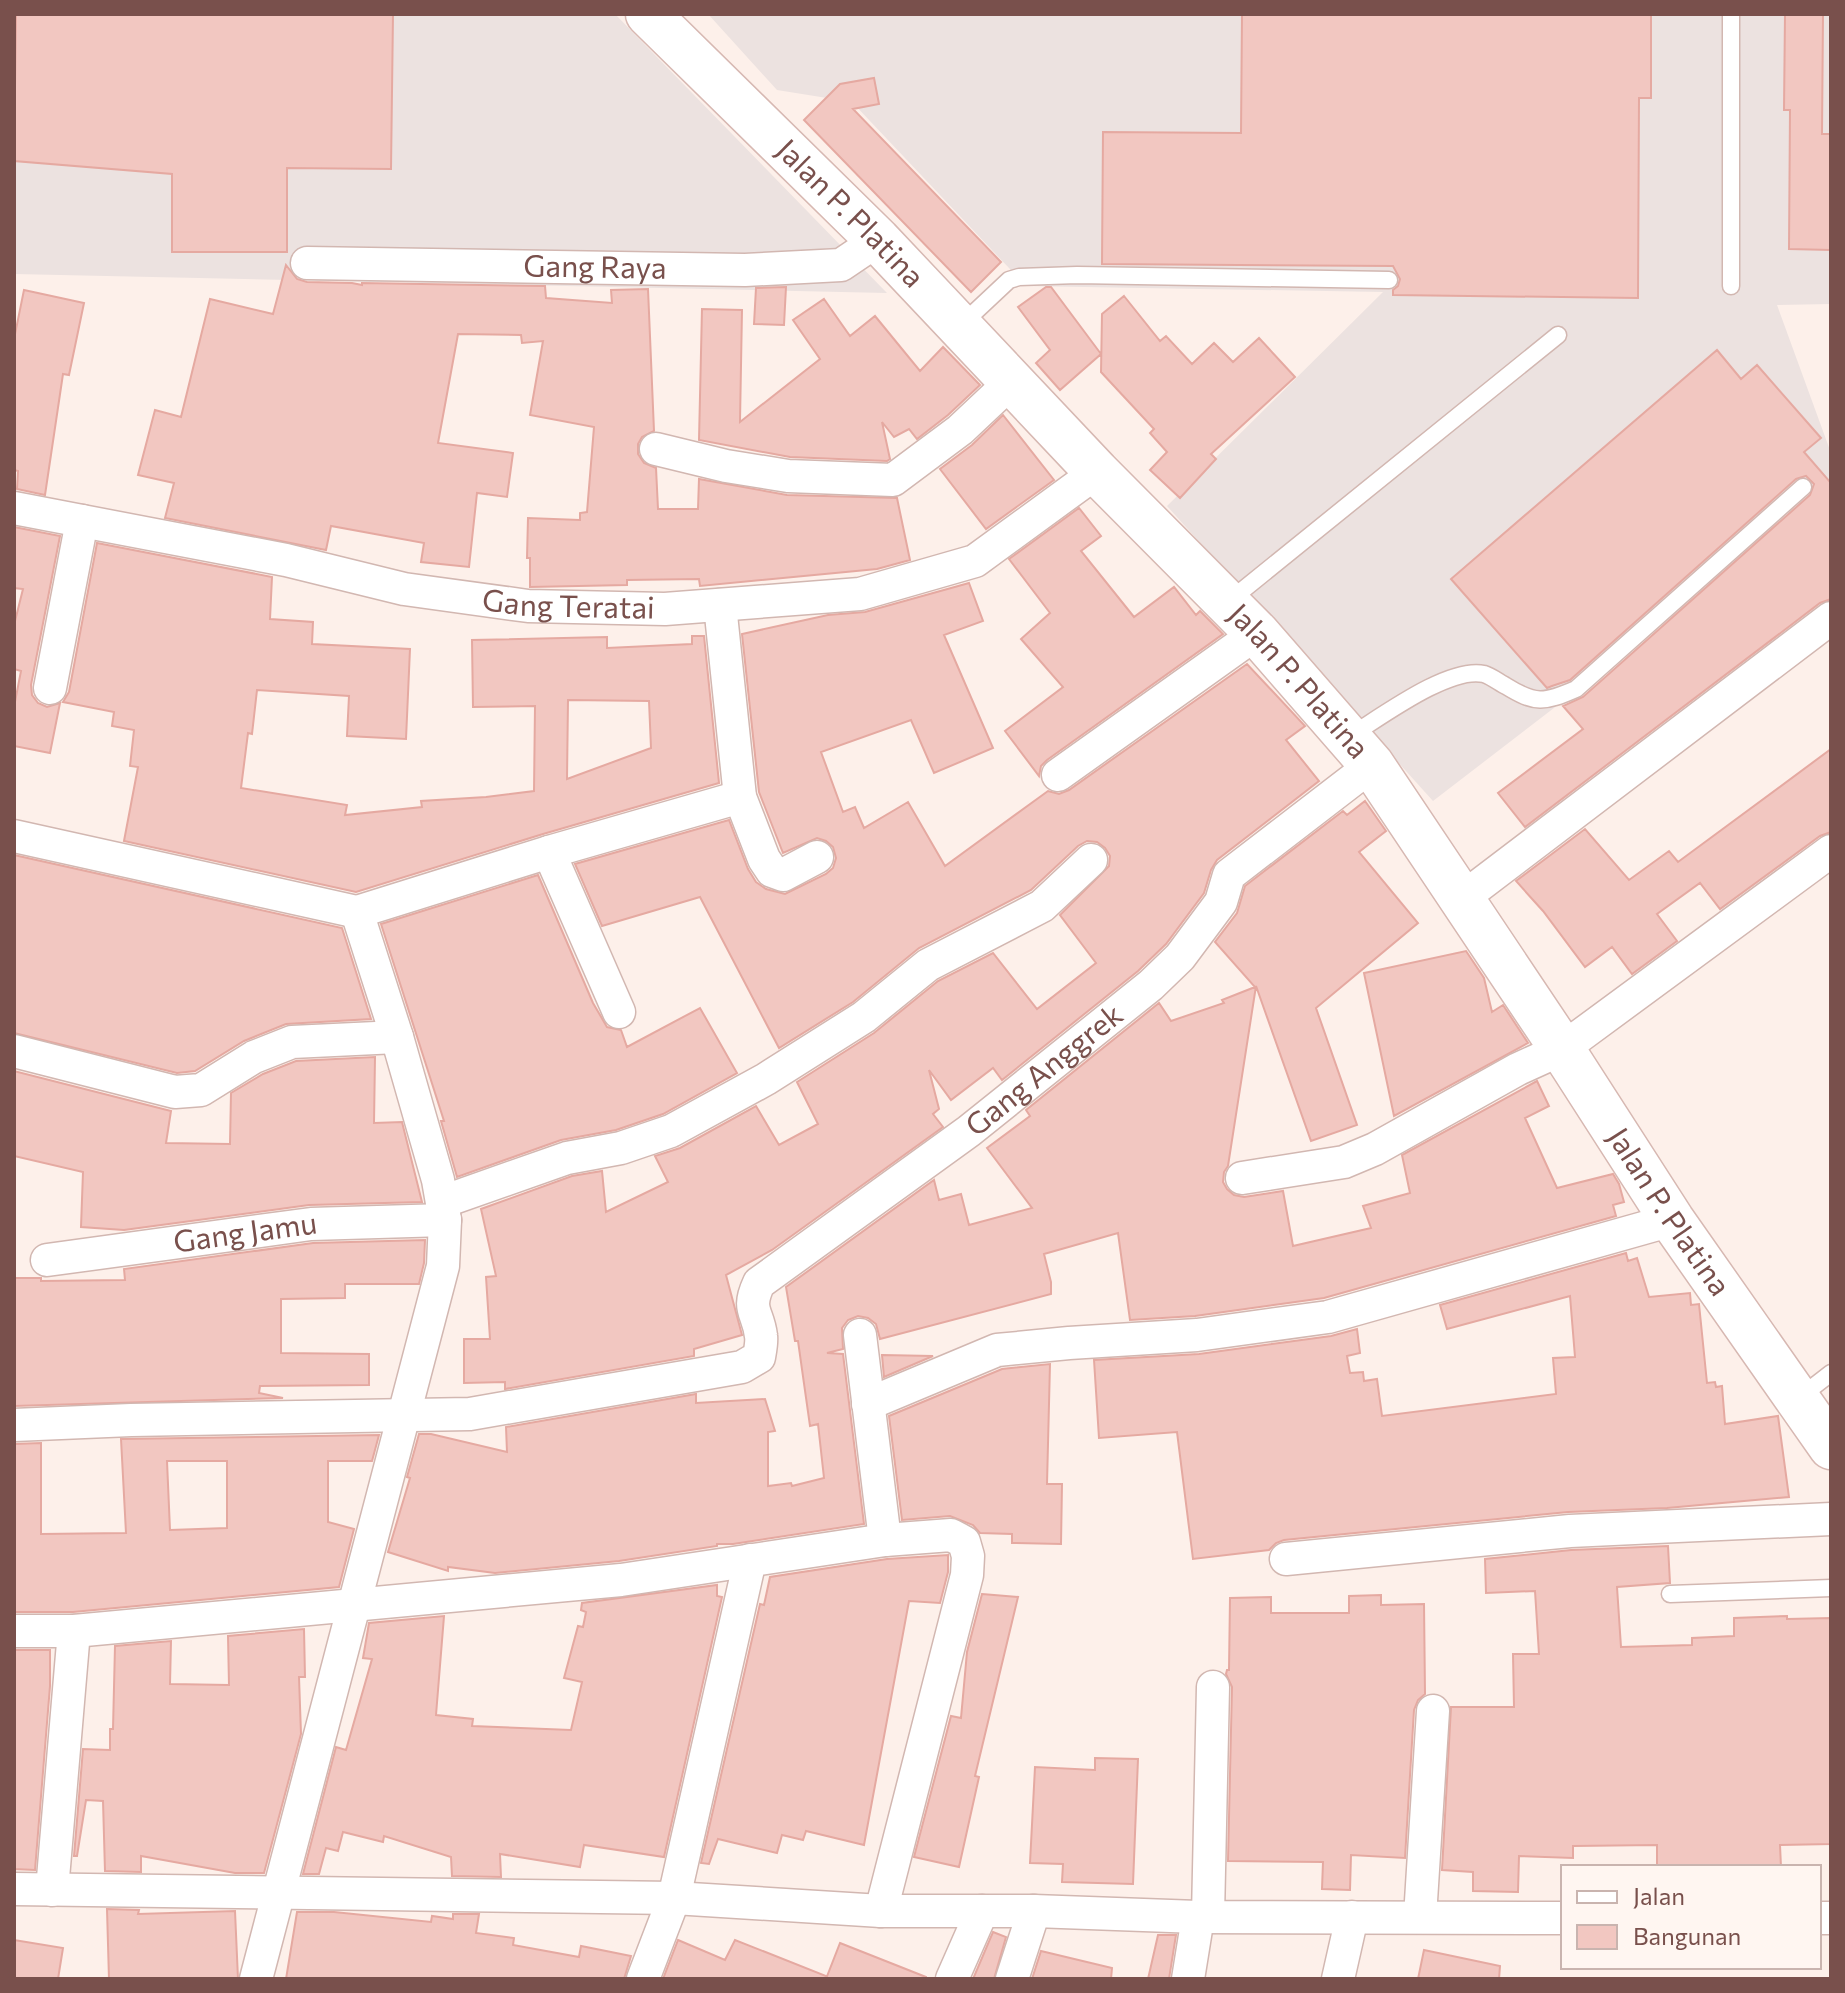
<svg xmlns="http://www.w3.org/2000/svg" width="1845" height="1993" font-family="Commissioner,sans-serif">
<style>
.industrial{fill:#ece2e0}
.building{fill:#f2c7c1;stroke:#e5a9a1;stroke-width:2;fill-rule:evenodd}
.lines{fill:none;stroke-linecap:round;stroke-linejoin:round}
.lane-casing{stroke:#d2b7b1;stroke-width:19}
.street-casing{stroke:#d2b7b1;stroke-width:35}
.secondary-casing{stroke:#d7b8b2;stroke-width:47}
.lane{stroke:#fff;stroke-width:16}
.street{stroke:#fff;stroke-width:32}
.secondary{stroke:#fff;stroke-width:44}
.labels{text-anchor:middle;stroke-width:8;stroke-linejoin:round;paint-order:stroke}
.street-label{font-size:30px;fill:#79504c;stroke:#fff6f1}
</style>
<rect width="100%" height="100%" fill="#fdf0ea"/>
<path class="industrial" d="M14,14H615L887,293L14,274Z
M708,14H1831V304L1777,305L1831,453V495L1433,801L1167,506L1383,292L1026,286L852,102L777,90Z"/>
<path class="building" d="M16,14H393L391,169L287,168V252H172V174L14,161Z
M1242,14H1651V98H1639L1638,298L1393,295V290L1398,286L1400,279L1393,266L1102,264L1103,132L1241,133Z
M1785,14H1823L1822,134H1831V250L1789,249L1790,110H1784Z
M874,78L879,104L853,109L1001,262L971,292L804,120L840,84Z
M286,265L297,279L307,282L352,283L362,285V283L545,286L546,298L612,303L611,290L648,289L654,431L642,437L638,444V454L644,463L656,468L658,509H698L699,479L787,495L897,498L910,560L877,569L700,586L699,579L627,580V585L530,587V558H527L528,518L580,520V513L587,512L594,427L530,415L543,341L522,343L521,335L458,334L438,443L513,453L507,497L477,493L469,567L421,562L424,543L331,526L326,550L165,518L174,483L138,475L155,410L181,417L210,299L273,314Z
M786,287L784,325L754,324L756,288Z
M1046,287H1051L1101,354L1060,390L1036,363L1050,350L1018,307Z
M24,290L84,303L69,375L63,374L45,495L17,489L18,471L14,470V339Z
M1124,296L1160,341L1166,336L1192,364L1214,343L1233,362L1259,338L1295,377L1211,454L1216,459L1180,498L1150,470L1167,452L1150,433L1154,429L1101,372L1102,314Z
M824,299L850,336L875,316L920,371L943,347L980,385L948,415L917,439L909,429L894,437L882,422L890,459L887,461L790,457L699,440L702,309L742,310L740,422L820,359L793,320Z
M1717,350L1741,379L1757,365L1821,438L1804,452L1831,483V599L1820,603L1525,827L1498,793L1583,729L1563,706L1583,697L1810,495L1814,484L1806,476L1796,479L1570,680L1552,686L1547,688L1451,579Z
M1003,415L1054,480L986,529L940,469L972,445Z
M1079,508L1101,536L1081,551L1134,617L1174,587L1196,615L1200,611L1223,634L1047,760L1041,766L1039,776L1005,731L1063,687L1021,639L1050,613L1009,559Z
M14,527L60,536L31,685L32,695L38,703L47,707L60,703L50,753L14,746V707L21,671L14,669V625L23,589L14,588Z
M97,543L272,577L270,619L313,622L312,644L410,649L406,739L347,736L349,696L257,690L252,734L248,733L241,788L347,805L345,815L422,807L421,801L486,797L534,791L535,706L473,707L472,640L607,637V648L692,644V636H704L719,783L543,834L356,892L124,841L138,767L130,766L134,730L112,726L114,712L63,702L69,692ZM568,700L649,701L651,748L567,779Z
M969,583L983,621L944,635L993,748L934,773L911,720L821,752L843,812L855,807L864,828L908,802L945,866L1048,791L1059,794L1069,790L1247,664L1305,726L1286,740L1319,781L1217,860L1211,870L1204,893L1166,944L1138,971L1002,1080L993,1068L951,1100L929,1070L939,1109L933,1114L943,1127L772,1250L726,1275L742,1335L694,1349V1356L505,1389V1382L464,1383V1339H490L486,1277L496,1276L481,1209L572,1176L602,1171L606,1212L668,1182L655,1156L680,1148L756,1106L779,1145L818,1124L797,1082L874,1033L938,981L993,953L1037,1009L1096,963L1060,915L1109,866L1110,856L1105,848L1097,842L1087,841L1078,846L1031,890L919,948L853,1002L779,1048L700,897L602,926L575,864L729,820L748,869L756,882L766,889L785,894L826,874L833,868L836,858L833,847L826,841L817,838L783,853L759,792L742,634L828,615L865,612Z
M1831,749V832L1820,836L1720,909L1700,883L1657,914L1677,941L1632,974L1612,947L1585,967L1543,911L1516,881L1585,829L1629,880L1669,851L1678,862Z
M1365,801L1386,831L1359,852L1418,923L1316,1008L1357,1125L1311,1141L1256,986L1228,1166L1224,1172L1223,1182L1227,1189L1234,1195L1244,1197L1283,1191L1293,1246L1371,1228L1363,1206L1410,1193L1402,1155L1537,1081L1549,1106L1525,1118L1557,1188L1613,1174L1619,1184L1624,1202L1613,1205L1616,1216L1324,1298L1195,1316L1130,1320L1118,1233L1044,1254L1051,1282V1294L880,1339L876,1324L868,1318L858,1316L848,1320L842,1328L843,1349L827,1353L843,1354L864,1524L733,1544H717V1546L619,1561L495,1573L448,1567V1571L388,1552L410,1478L407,1477L419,1434H431L507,1452L506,1427L696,1394V1403L765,1399L775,1431L768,1432V1486L791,1483L792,1486L824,1478L818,1424L810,1426L798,1341H795L786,1287L934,1180L939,1200L961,1194L969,1225L1032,1208L987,1148L1030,1116L1026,1110L1159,1003L1171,1021L1224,1003L1222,1000L1255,987L1215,942L1237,913L1245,886L1343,811L1347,815Z
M14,855L342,928L371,1019L286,1024L244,1041L195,1071L177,1073L14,1033Z
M538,875L593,1003L607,1027L621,1030L627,1047L700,1008L737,1073L663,1114L616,1130L561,1140L457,1177L441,1121H444L381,924Z
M1466,951L1484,978L1492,1012L1503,1005L1528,1043L1394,1116L1364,973Z
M375,1057L374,1123L402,1122L422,1202L309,1205L124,1230L81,1227L83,1172L14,1156V1071L171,1111L166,1143L230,1144L231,1093L263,1074L296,1061Z
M425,1240L424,1263L419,1284H345V1298L281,1299V1353L369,1354V1385L260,1386L259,1393L283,1398L14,1406V1278H41V1281L125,1280L124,1269L313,1243Z
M1626,1253L1628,1261L1637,1258L1649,1297L1690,1293L1691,1305L1699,1304L1707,1383L1715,1382L1716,1387L1722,1386L1725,1424L1778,1416L1789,1497L1667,1508L1568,1512L1284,1540L1276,1543L1269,1550L1193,1559L1177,1432L1099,1438L1094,1360L1199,1354L1331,1336L1357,1329L1360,1353L1347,1356L1350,1373L1363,1372L1364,1381L1377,1379L1382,1416L1556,1394L1553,1358L1575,1357L1570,1296L1447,1329L1440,1305Z
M882,1355L933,1356L884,1377Z
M1050,1364L1047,1484H1062L1061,1544L1012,1543V1534L980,1533L973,1525L950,1516L902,1520L889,1416L1002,1369Z
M379,1435L372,1461H328V1522L354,1529L339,1587L73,1612H14V1444L41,1443V1534L126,1533L121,1439ZM167,1461H227V1528L170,1530Z
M1668,1546L1670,1583L1617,1587L1621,1647L1692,1645V1638L1734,1636V1618L1787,1616V1619L1831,1618V1844L1780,1845L1781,1867H1657V1845L1573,1846V1858L1519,1856L1518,1892L1473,1891V1872L1442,1870L1451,1707H1514L1513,1654H1539L1535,1591L1486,1593L1485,1559L1571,1550Z
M948,1555V1572L940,1603L909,1601L864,1845L806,1831L803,1840L782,1835L777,1853L718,1839L709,1864L701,1863L760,1604L764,1605L770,1577L887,1559Z
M717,1585V1596L722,1597L664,1857L584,1845L580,1867L500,1854L501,1877L452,1876L451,1857L384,1836L383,1842L343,1832L338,1851L326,1848L319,1874H303L336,1747L346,1750L372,1659L363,1658L369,1623L444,1616L436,1715L473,1719L472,1726L571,1730L582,1682L564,1678L578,1626L583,1627L586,1612L581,1610L582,1603Z
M982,1594L1018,1597L975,1776L979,1777L959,1867L914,1857L951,1716L961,1718L967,1652Z
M1381,1595V1605L1424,1604L1425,1694L1418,1700L1414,1710L1405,1858L1351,1855L1350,1890L1322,1889L1323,1862L1228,1861L1232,1687L1226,1674L1227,1670H1229L1230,1598L1271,1597V1613H1349V1596Z
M304,1629L305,1677H299L301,1734L264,1873H235L141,1856V1872L105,1871L103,1801L86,1800L77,1856H74L83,1749L110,1750V1729H113L115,1646L171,1641L170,1684L229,1685L228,1636Z
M14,1650H50V1686L35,1870L14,1869Z
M1095,1758L1138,1759L1133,1884L1062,1882L1063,1864L1030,1863L1035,1767L1095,1770Z
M107,1909L139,1910L138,1914L235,1911L238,1979H109Z
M297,1912H334L431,1922L432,1916L453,1919V1914H479L476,1933L514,1938L513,1945L579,1957L581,1946L631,1956L624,1979H286Z
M993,1932L1006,1937L994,1979H973Z
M1158,1935H1176L1169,1979H1148Z
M14,1940L63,1948L58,1979H14Z
M678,1940L725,1960L735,1940L826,1976L825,1979H663Z
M840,1943L926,1977V1979H826Z
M1424,1950L1500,1966L1499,1979H1418Z
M1041,1951L1112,1968L1111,1979H1032Z"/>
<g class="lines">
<g class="lane-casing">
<path id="lane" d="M1731,14V286
M961,325L1009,280L1019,277L1077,275L1389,280
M1228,602L1558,335
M1350,736C1381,717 1449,666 1484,674C1491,676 1500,683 1506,686C1535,704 1544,703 1576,689L1803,487
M1800,1397L1831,1373
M1670,1594L1831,1588"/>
</g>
<g class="street-casing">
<g id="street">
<path id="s1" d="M307,263L745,270L841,265L878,240"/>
<path d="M656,449L726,466L788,476L893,480L960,430L1011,382"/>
<path id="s2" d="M14,508L286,560L404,589L528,606L665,609L860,594L975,561L1097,472"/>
<path d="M720,605L740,797L764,859L772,871L783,875L817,857"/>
<path d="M50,688L82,521"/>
<path d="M1058,775L1257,633"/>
<path d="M14,836L357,912L549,852L740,797"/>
<path d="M549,852L619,1012"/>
<path d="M1460,900L1831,618"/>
<path d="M14,1051L175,1092L201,1090L254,1057L292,1042L397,1037"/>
<path d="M1242,1178L1344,1162L1375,1149L1518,1069L1562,1049L1831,851"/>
<path d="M442,1202L567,1158L621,1148L671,1131L766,1079L864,1017L928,965L1042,906L1091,860"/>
<path id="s3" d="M47,1260L311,1224L445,1220"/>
<path d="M860,1335L885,1540"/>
<path d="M868,1404L997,1350L1069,1343L1197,1335L1328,1317L1672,1220"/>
<path id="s4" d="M14,1425L131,1420L470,1414L742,1367L759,1357C760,1351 762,1342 761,1336C758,1311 746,1311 759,1283L969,1131L1151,985L1180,957L1221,902L1229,875L1372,765"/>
<path d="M1286,1559L1570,1531L1831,1519"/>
<path d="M14,1631H74L621,1580L885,1540L951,1535L964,1542L968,1556L967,1575L881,1911"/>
<path d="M14,1889L674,1898L881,1911H1034L1198,1917L1563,1918"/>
<path d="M52,1890L74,1631"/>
<path d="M1208,1916L1213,1687"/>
<path d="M1420,1917L1433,1711"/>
<path d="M1819,1918H1831"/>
<path d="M256,1979L443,1266L445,1220L438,1180L397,1037L357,912"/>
<path d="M643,1979L674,1898L750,1560"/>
<path d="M952,1979L982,1911"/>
<path d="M1012,1979L1034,1911"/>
<path d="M1188,1979L1198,1917"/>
<path d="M1338,1979L1352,1917"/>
</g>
</g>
<g class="secondary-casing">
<g id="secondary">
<path id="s5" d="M648,14L878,240L1097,472L1257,633L1372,765L1562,1049L1672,1220L1831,1447"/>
</g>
</g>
<use href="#lane" class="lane"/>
<use href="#street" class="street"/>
<use href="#secondary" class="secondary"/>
</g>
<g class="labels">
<g class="street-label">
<text dy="10" stroke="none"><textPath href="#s5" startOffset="284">Jalan P. Platina</textPath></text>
<text dy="10" stroke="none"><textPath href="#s1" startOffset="288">Gang Raya</textPath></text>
<text dy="10" stroke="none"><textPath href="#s2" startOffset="564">Gang Teratai</textPath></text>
<text dy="10" stroke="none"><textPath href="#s5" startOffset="932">Jalan P. Platina</textPath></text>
<text dy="10" stroke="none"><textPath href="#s4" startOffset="1184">Gang Anggrek</textPath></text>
<text dy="10" stroke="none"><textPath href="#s5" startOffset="1580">Jalan P. Platina</textPath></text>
<text dy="10" stroke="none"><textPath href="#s3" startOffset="200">Gang Jamu</textPath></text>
</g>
</g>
<rect width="1845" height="1993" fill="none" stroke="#79504c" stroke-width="32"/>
<rect x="1561" y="1865" width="260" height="104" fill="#fff6f1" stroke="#c9b4af" stroke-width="2"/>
<rect x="1577" y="1891" width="40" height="12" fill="#ffffff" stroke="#c9b4af" stroke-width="2"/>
<text x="1633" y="1905" font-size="24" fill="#79504c">Jalan</text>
<rect x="1577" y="1925" width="40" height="24" fill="#f2c7c1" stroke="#c9b4af" stroke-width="2"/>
<text x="1633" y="1945" font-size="24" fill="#79504c">Bangunan</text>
</svg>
